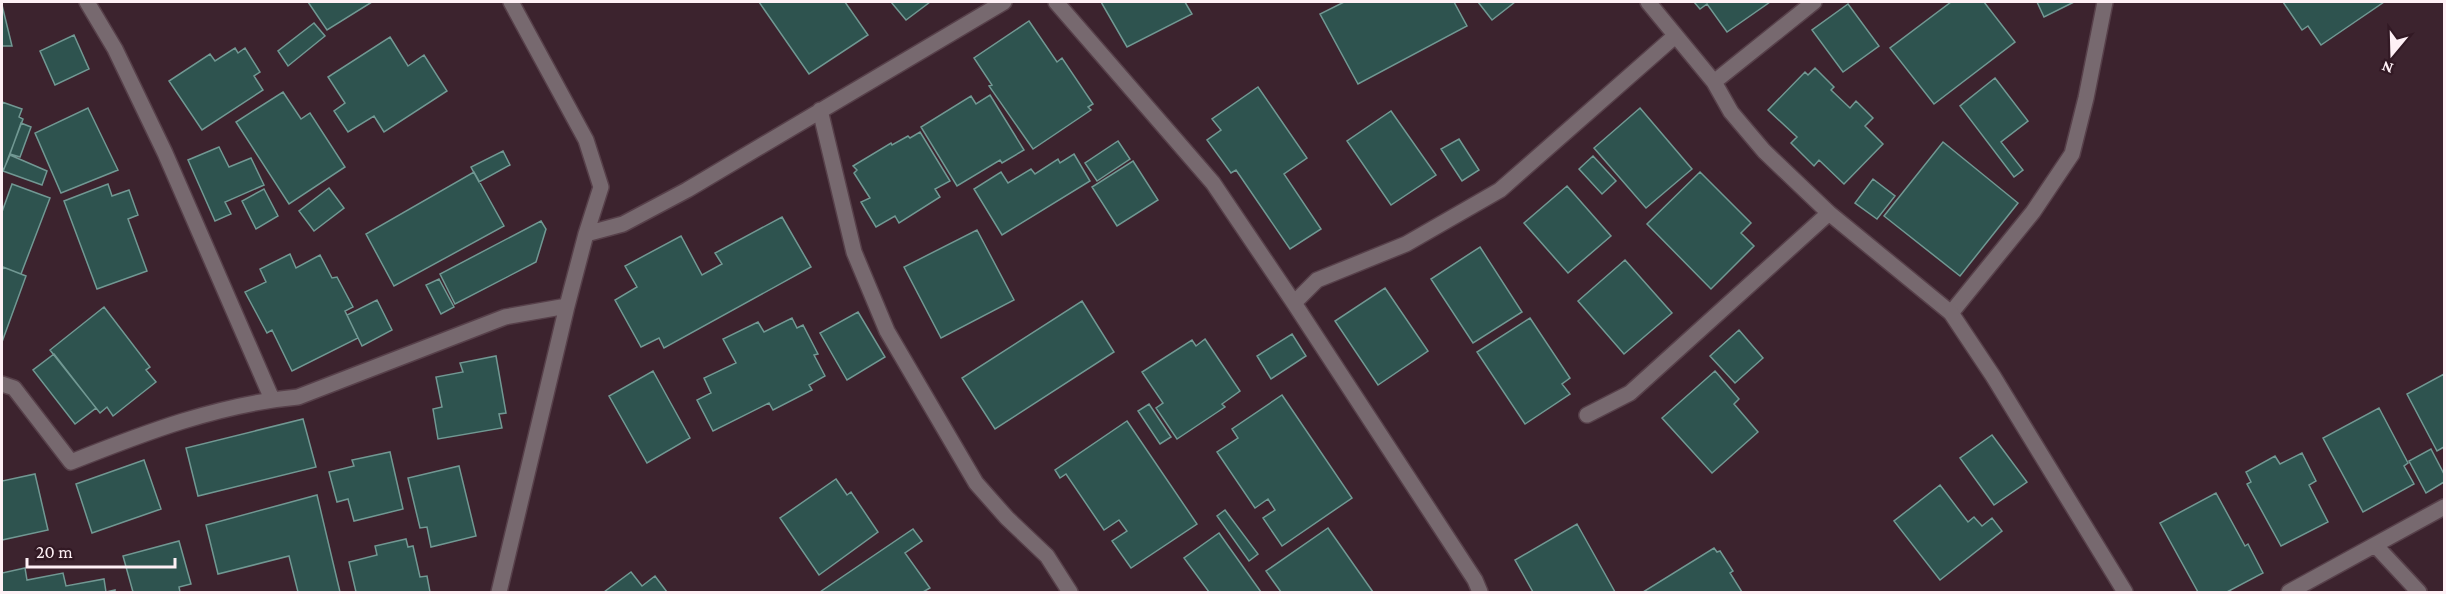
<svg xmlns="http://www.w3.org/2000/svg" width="2446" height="594" font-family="'Crimson Pro',serif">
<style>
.building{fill:#2e534f;stroke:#719893;stroke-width:1.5}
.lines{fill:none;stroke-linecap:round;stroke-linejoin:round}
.lane-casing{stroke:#57404a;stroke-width:18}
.street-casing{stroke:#57404a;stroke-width:18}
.lane{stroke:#77696f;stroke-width:15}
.street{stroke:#77696f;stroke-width:15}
</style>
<rect width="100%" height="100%" fill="#3c232e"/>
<path class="building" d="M308,2H372L327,30Z
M759,2H845L868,35L809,74Z
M891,2H930L906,20Z
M1101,2H1185L1192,14L1127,47Z
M1344,2H1454L1467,26L1358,84L1320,14Z
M1478,2H1515L1492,20Z
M1694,2H1770L1727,32L1707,4L1700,9Z
M1951,2H1984L2015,42L1934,104L1890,48Z
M2037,2H2074L2044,17Z
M2283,2H2384L2321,45L2308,26L2302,30Z
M1848,4L1879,46L1843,72L1812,30Z
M2,5L12,46H2Z
M1029,21L1057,62L1062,58L1093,104L1088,107L1091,110L1033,149L989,86L992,85L974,58Z
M314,23L325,36L288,66L278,51Z
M74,35L89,69L55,85L40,51Z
M390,37L408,66L424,55L447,91L384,132L374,116L348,132L334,111L345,103L328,77Z
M235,48L238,53L245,48L260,72L254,76L263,90L202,130L169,81L210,54L215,61Z
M1815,68L1834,87L1831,90L1850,108L1856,101L1873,118L1865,126L1883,144L1844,184L1819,160L1814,166L1791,143L1797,137L1768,110L1805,72L1808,75Z
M1995,78L2028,121L2001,142L2023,170L2014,177L1960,106Z
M1258,87L1307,158L1284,174L1321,229L1290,249L1236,170L1231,173L1207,140L1221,130L1212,119Z
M283,92L301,119L310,113L345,167L289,204L236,122Z
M990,95L1024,150L1002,163L1000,160L957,186L921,127L971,96L976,104Z
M2,102L22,109L19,117L23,119L4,169L2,168Z
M88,108L118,170L61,193L35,133Z
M1640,108L1692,169L1646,208L1594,148Z
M1391,111L1436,175L1391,205L1347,141Z
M21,123L31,127L20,157L10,154Z
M920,132L950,181L935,189L940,197L899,223L895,216L876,227L861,202L870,198L854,173L857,170L853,166L891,143L892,145L908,136L910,138Z
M1459,139L1479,170L1462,181L1441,149Z
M1118,141L1130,159L1097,181L1085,163Z
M1943,142L2018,203L1960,276L1884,216Z
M219,147L229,167L251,158L264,185L225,202L231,214L215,221L188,160Z
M503,151L510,165L479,182L471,167Z
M1074,154L1090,181L1002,235L974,189L1001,172L1008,183L1031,169L1035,174L1058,159L1060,163Z
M10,155L47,171L42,185L3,171Z
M1593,156L1616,181L1602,194L1579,169Z
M1133,161L1158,200L1117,226L1092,187Z
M474,172L504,226L394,286L366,234Z
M1700,172L1751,223L1741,233L1754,246L1711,289L1647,224Z
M1873,179L1895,196L1877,219L1855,203Z
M12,184L50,198L21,274L3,267L2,271V212Z
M108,184L112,196L129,190L138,215L128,219L147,271L97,289L64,201Z
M1567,186L1611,236L1568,273L1524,223Z
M329,188L344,208L314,231L299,211Z
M264,189L278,216L256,229L242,201Z
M782,217L811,267L664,348L659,338L641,347L615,300L637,287L625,266L681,236L702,275L722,264L715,253Z
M541,221L546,229L536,262L455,304L440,274Z
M977,230L1014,300L941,338L904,267Z
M1480,247L1522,312L1473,343L1431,279Z
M290,254L296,268L320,255L332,278L337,277L353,307L345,311L358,338L292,371L272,330L267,333L245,292L266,282L260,269Z
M1625,260L1672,313L1624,354L1578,301Z
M3,267L26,276L2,342V271Z
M439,279L454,307L441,314L426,285Z
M1385,288L1428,351L1378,385L1335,321Z
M377,300L392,330L362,346L347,315Z
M1082,301L1114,352L995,429L962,378Z
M104,307L150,367L146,370L156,382L113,416L107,407L100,413L50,350Z
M858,312L885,357L847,380L820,333Z
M792,318L797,328L803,325L818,354L814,355L825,376L809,385L812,390L773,410L769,403L713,431L697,400L711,393L704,378L736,363L723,339L758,322L764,332Z
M1530,318L1570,378L1562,384L1570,394L1525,424L1477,352Z
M1739,330L1763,358L1735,383L1710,356Z
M1292,334L1306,356L1271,379L1257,356Z
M1205,339L1240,391L1222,404L1225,407L1177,439L1156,408L1163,403L1142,372L1192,340L1196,346Z
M54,354L96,408L75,424L33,370Z
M496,356L506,413L499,414L502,428L438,439L433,409L442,407L436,377L463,372L460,363Z
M653,371L690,438L647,463L609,396Z
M1715,371L1739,399L1734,404L1758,432L1712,473L1662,418Z
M2444,374V447L2437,451L2407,394Z
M1282,395L1352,498L1282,546L1263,518L1275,510L1268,499L1255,508L1217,452L1238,438L1232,429Z
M1149,404L1171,437L1160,444L1138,411Z
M2379,408L2408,463L2404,466L2414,484L2363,512L2323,438Z
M303,419L316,467L198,496L186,448Z
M1127,421L1197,524L1131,568L1112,541L1127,531L1119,520L1104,530L1066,474L1060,478L1055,470Z
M1992,435L2027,482L1994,505L1960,458Z
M2431,449L2444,474V482L2426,493L2409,461Z
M390,452L403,509L354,521L348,499L337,502L329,472L354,466L352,460Z
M2302,453L2316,481L2309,485L2328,522L2281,546L2247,484L2251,482L2246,472L2275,456L2280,464Z
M144,460L161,509L92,533L76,484Z
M459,466L476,536L431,547L427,527L420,528L408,478Z
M35,474L48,530L2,540V481Z
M836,479L847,495L851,492L878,532L819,575L780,518Z
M1940,485L1968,522L1974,517L1982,526L1992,518L2002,531L1940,580L1894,521Z
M2216,493L2245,546L2248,544L2263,573L2227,592H2198L2160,523Z
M317,495L340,592H298L289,556L218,574L206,525Z
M1225,510L1258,554L1249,561L1217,516Z
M1577,524L1615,592H1533L1515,560Z
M1328,528L1373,592H1281L1266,571Z
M913,529L922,541L905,553L930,588L923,592H820Z
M1219,533L1261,592H1209L1184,558Z
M406,539L408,547L413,546L420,577L427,576L430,592H356L349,562L377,555L375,546Z
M179,541L191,584L179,587L180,592H133L123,556Z
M1714,548L1717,552L1720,551L1733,571L1730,573L1742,592H1643Z
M25,568L27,580L63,573L66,586L104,579L106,592L115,590V592H2V573Z
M631,572L642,586L655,576L667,592H604Z"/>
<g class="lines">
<g class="lane-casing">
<path id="lane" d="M1951,313L2033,212L2072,154L2086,98L2105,2"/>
</g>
<g class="street-casing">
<path id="street" d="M87,2L115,49L165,153L272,399
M1056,2L1213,183L1294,303L1475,580L1480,592
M1714,82L1814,2
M820,110L854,252L887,331L976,483L1007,518L1047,556L1070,592
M1829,213L1951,313L1993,376L2125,592
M586,234L623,224L687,190L1004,2
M1294,303L1317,280L1406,244L1500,190L1675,36
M2,384L14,388L71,462C144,433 219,404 298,397L505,317L567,306
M1587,415L1630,393L1829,213L1764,151L1731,112L1714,82L1648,2
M2376,546L2419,592
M499,592L567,306L586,234L601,187L586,140L511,2
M2289,592L2444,507"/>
</g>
<use href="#lane" class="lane"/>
<use href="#street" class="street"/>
</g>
<rect width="2446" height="594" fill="none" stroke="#fef0f5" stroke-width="6"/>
<g transform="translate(2392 54) rotate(199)" stroke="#321924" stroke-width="4.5" paint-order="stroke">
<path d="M0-4.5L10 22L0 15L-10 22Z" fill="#fef0f5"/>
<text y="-9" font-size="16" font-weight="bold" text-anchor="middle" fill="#fef0f5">N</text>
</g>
<path d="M27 558v9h148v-9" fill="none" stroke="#fef0f5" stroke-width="3"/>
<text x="36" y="558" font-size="18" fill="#fef0f5" stroke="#321924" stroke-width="4.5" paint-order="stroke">20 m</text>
</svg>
